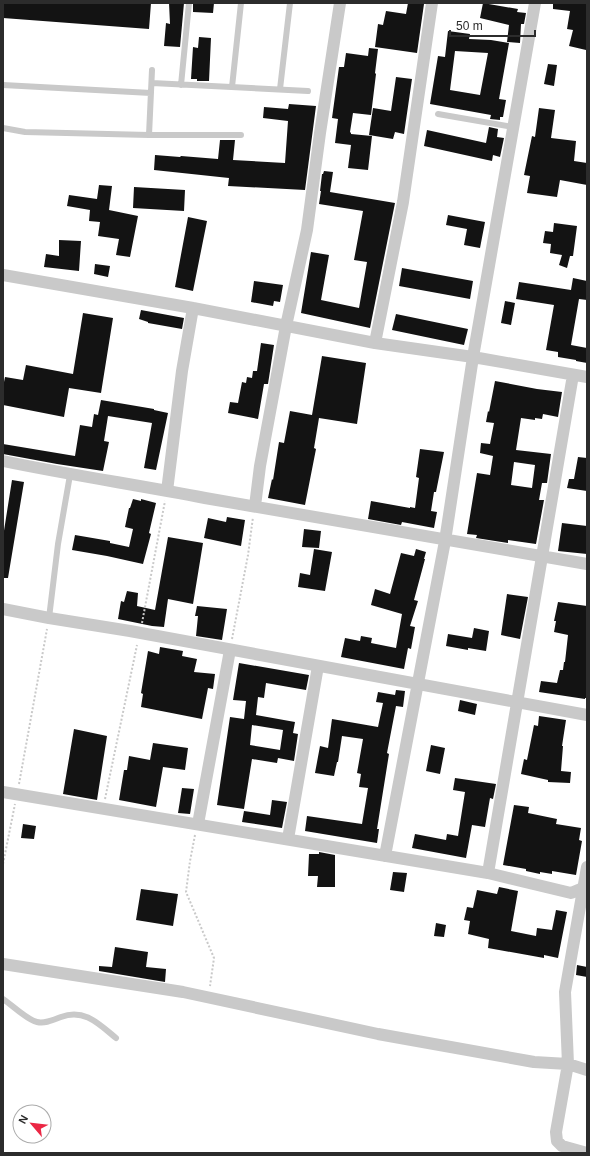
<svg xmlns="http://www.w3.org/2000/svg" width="590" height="1156" font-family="Helvetica,sans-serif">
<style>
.building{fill:#131313;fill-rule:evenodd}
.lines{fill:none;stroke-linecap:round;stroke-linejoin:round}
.path{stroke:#c9c9c9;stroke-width:2;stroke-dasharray:2 2;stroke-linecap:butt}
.lane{stroke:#c9c9c9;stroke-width:6}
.street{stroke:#c9c9c9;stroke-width:12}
</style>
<rect width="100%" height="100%" fill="#fff"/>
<path class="building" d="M3,3H151L149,29L3,18Z
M169,3H184L180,47L164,46L166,23L170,24Z
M193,3H214L213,13L193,12Z
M408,3L424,4L417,53L375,47L378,24L383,25L386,11L406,14Z
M483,3L518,9L517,12L526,13L524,24H521L520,43L507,42L509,25L480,18Z
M553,3H587V44L586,50L569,46L573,30L567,29L570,11L553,9Z
M448,31L470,34L469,39L491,40L509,43L499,99L506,100L503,117H500V120L490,119L491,115L430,104L438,56L445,57ZM455,51L488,53L480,95L450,90Z
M199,37L211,38L209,81H197V79H191L193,47L198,48Z
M369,48L378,49L375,73L376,74L371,115L353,113L350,132L351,133V134L372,136L368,170L348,168L351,145L335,143L338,119L332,118L339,67H344L346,53L368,56Z
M548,64L557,65L554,86L544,84Z
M396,77L412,79L404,134L395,132L393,139L369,135L373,108L391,111Z
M289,104L316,106L305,190L228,186L229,178L154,170L155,155L180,157L181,156L218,159L220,140H235L233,160L285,163L288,121L263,118L264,107L288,109Z
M539,108L555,110L551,138L576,141L574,161L587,163V185L560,180L557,197L527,193L530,176L524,175L532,136L535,137Z
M489,127L498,129L497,137L504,138L500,157L493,155L492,161L424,146L427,130L486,143Z
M324,171L333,172L330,192L395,203L370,328L301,313L311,252L329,255L321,300L359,308L367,262L354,260L363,211L319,204L321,191H320L322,174H323Z
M99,185L112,186L109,210L138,216L130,257L116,255L119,239L98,236L100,222L89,221L90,210L67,206L69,195L97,199Z
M134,187L185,190L184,211L133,208Z
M448,215L485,222L480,248L464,245L467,229L446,225Z
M188,217L207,221L193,291L175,287Z
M554,223L577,226L573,256H570L567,268L559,265L562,255L550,253L551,244L543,243L545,231L553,232Z
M59,240L81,241L79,271L44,267L46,254L59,256Z
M95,264L110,266L108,277L94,274Z
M402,268L473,281L470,299L399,286Z
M573,278L587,281V300L579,299L571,345L587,348V363L576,361V360L558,357V352L546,350L554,305L516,299L519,282L571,290Z
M254,281L283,285L280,302L274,301L273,306L251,302Z
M505,301L515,303L511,325L501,323Z
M141,310L184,318L182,329L148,323V322L139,319Z
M83,313L113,318L101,393L69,388L64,417L3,405V387L5,377L23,380L26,365L73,374Z
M396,314L468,329L464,345L392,330Z
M261,343L274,345L268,384H264L258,419L228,413L230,402L238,403L242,382L246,383L247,377L252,378L253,371H257Z
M322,356L366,363L357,424L319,418L314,448L316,449L305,505L268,498L272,479L273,480L279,442L284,443L290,411L312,415Z
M495,381L537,389L562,392L558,417L543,414L542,419L535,418V420L521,418L516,450L551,454L547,483H542L539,500H544L536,544L508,540V543L476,538L477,535L467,534L477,473L490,475L493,456L480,453L481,443L490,444L494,423L486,422L488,411L489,412ZM514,462L535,465L532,488L511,485Z
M101,400L154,409V410L168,413L156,470L144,468L152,423L108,416L104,441L109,442L103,471L57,464L3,454V444L75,456L80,425L92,427L94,414L98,415Z
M420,449L444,452L436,492H434L431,511L437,512L434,528L402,522L401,525L368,519L371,501L410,508V507L415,508L419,478L416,477Z
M578,457L587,458V491L567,488L569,479H574Z
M12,480L24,482L8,578H3V537Z
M133,499L141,501V499L156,503L149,533L151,534L143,564L107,556L72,550L75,535L110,541V543L129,547L133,529L125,527L129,508H130Z
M227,517L245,520L241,546L204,538L208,518L226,522Z
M562,523L587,526V554L558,551Z
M304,529L321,531L319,548L302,547Z
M168,537L203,543L193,604L168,599L164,627L152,626L118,619L121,601L124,602L127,591L138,593L137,606L155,610Z
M314,549L332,552L325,591L298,587L300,573L310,575Z
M416,549L426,552L424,559H425L414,600L418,601L410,626L415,627L411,649L408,648L404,669L341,657L345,638L360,641L361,636L372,638L371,643L396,648L402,614L371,605L375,589L390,594L401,553L414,556Z
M507,594L528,597L520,639L501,635Z
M558,602L587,606V698H585V699L539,692L541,681L557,683L560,670H563L564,662H565L568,635L554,632L556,621H554Z
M197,606L227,609L222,640L196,636L198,616H195Z
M474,628L489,631L486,651L468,648V650L446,646L448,634L472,638Z
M160,647L183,651L182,656L197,659L194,672L215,674L213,689L208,688L202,719L141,707L143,694L141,693L148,651L159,654Z
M239,663L309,675L306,690L266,683L264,698L258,697L256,715L295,722L293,733L298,734L294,761L278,758L277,763L252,759L244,809L217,805L230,717L244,719L246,701L233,700ZM252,725L283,730L280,750L250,745Z
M396,690L405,691L403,707L396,706L387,753L389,754L377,829H379L377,843L305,831L307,816L362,824L368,788L359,787L361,774L357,773L363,739L342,736L338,762H337L334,776L315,773L320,746L328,748L332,719L378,727L383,703L376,702L378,692L395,695Z
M460,700L477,704L475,715L458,711Z
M539,716L566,720L562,746H563L561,771L571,772L570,783L548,782V780L521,774L524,759L527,760L534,725L538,726Z
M74,729L107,736L97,800L63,794Z
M153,743L188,748L185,770L163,767L156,807L119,800L124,770H127L129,756L150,760Z
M431,745L445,748L440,774L426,771Z
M455,778L496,784L493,799L490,798L485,827L472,825L466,858L412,848L415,834L446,840L447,834L458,836L465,792L453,790Z
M182,788L194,789L190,814L178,813Z
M272,800L287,802L282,828L242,822L244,811L270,815Z
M514,805L529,807L528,813L557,819L556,824L581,828L579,840L582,841L576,875L552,871V874L540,872V874L526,871V869L503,865Z
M23,824L36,826L34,839L21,838Z
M319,852L335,855V887H317L318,876H308L309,854H319Z
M393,872L407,873L404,892L390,890Z
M499,887L518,891L511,931L536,936L537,928L552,930L556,910L567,912L558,958L544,955V958L488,948L489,939L468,934L470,921L464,920L467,907L473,908L477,890L497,894Z
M141,889L178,894L173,926L136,920Z
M436,923L446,925L444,937L434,936Z
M115,947L148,952L146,967L166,969L165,982L99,971V966L112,967Z
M577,965L587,967V977L576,975Z"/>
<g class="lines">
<path class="path" d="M142,623L165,501
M232,639L248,555L253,517
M19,784L47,629
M105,799L137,645
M195,835L190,861L186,892L214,958L210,986
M3,864L15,804"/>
<path class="lane" d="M152,83L308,91
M3,85L151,93
M181,85L189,3
M232,87L241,3
M280,89L290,3
M438,114L513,127
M3,128L25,132L149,135H241
M149,135L152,70
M49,618L58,544L70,475
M3,999C12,1005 27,1020 37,1022C45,1024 53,1020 61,1017C84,1008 99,1024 116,1038"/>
<path class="street" d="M3,275L193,308L375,343L473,357L587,377
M375,343L403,202L432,3
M3,461C70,475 138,485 205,498C333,520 460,543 587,564
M167,491L182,371L193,308
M255,506L260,466L286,326L307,230L320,133L340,3
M3,609L49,618L130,631L587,715
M3,792L488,873L571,893L583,888
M198,824L230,650
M288,839L318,666
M385,856L445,541L473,357L535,3
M587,867L565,992L568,1064L587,1070
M488,873L573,375
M3,964L183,992L378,1034L534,1062L568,1064L556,1132L557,1141L562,1146L587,1153"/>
</g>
<rect width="590" height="1156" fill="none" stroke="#2c2c2c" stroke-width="8"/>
<g transform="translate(32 1124) rotate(298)"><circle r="19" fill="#ffffff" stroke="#ababab"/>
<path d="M0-3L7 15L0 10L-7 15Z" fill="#eb2744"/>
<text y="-6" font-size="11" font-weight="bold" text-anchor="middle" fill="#2c2c2c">N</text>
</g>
<path d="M450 30v6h85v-6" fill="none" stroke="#2c2c2c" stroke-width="2"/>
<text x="456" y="30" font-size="12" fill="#2c2c2c" stroke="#ffffff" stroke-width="3" paint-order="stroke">50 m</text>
</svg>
